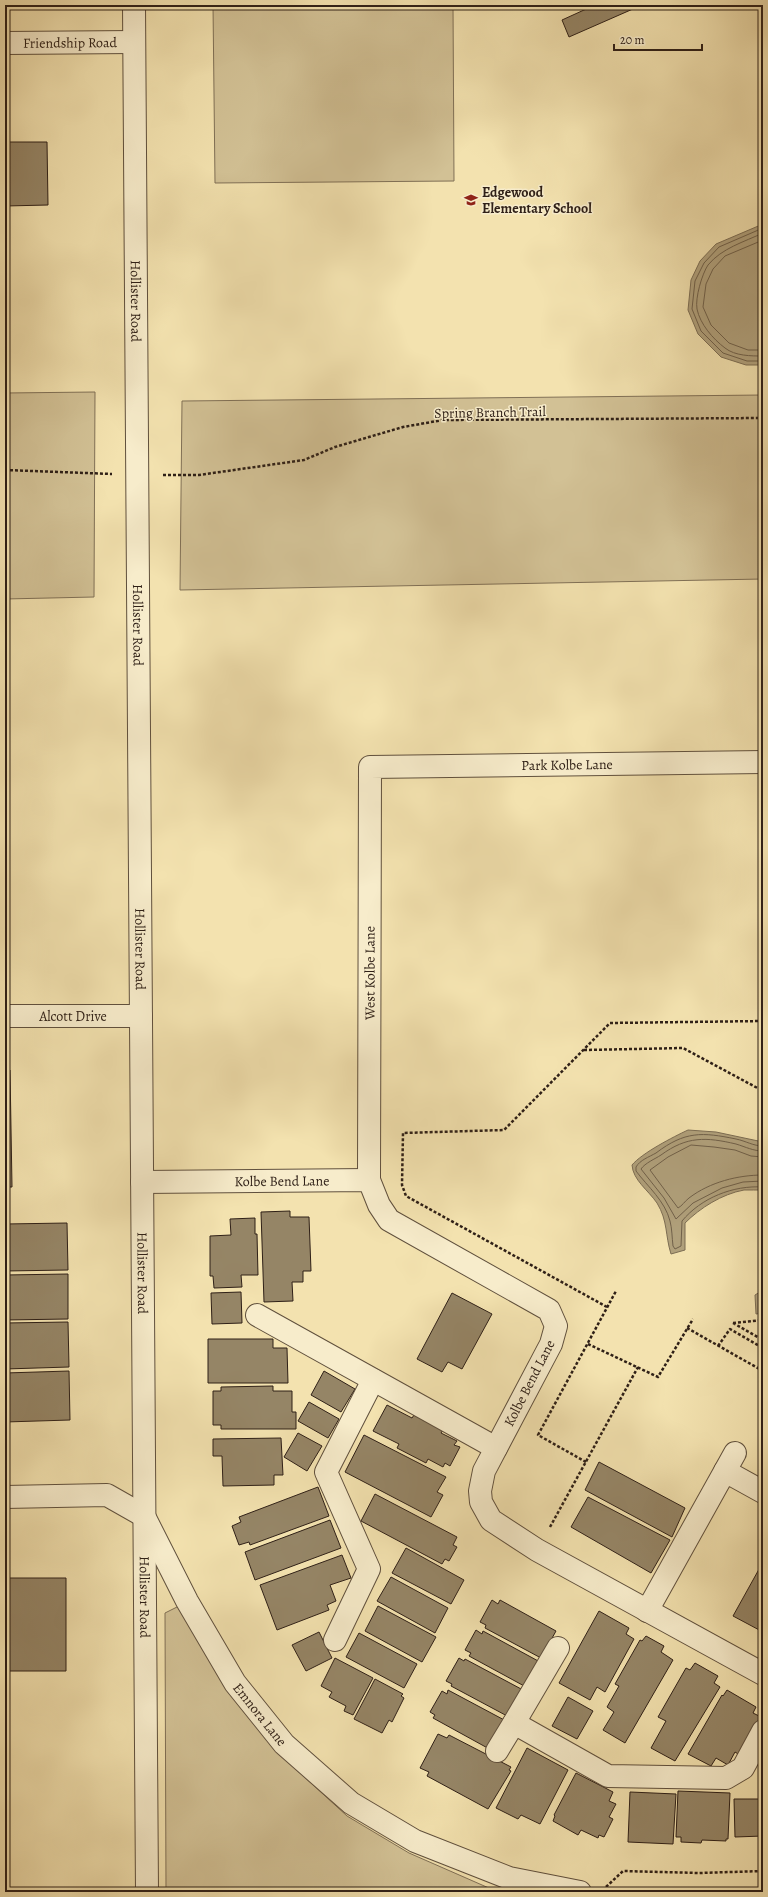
<svg xmlns="http://www.w3.org/2000/svg" width="768" height="1897" font-family="Alegreya,serif">
<style>
.green{fill:#d2c195;stroke:#807056}
.water{fill:#b0a07b;stroke:#7c6d53}
.lines{fill:none;stroke-linecap:round;stroke-linejoin:round}
.shore{stroke:#706049;stroke-width:1}
.building{fill:#958566;stroke:#2f2017}
.minor-casing{stroke:#60503d;stroke-width:24}
.path{stroke:#2f2017;stroke-width:2.5;stroke-dasharray:3 2;stroke-linecap:butt}
.minor{stroke:#f7eccb;stroke-width:22}
.labels{text-anchor:middle;stroke-width:3;stroke-linejoin:round;paint-order:stroke}
.street-label{font-size:14px;fill:#2f2017;stroke:#f7eccb}
.poi-label{font-size:14px;font-weight:bold;fill:#2f2017;stroke:#f7eccb;text-anchor:start}
</style>
<rect width="100%" height="100%" fill="#f3e2af"/>
<filter id="stains"><feTurbulence type="fractalNoise" baseFrequency=".005" numOctaves="4"/><feColorMatrix values="0 0 0 0 .2 0 0 0 0 .09 0 0 0 0 .02 0 0 0 .5 -.17"/></filter>
<radialGradient id="worn" r=".72"><stop offset=".6" stop-color="#630" stop-opacity="0"/><stop offset="1" stop-color="#630" stop-opacity=".3"/></radialGradient>
<path class="green" d="M213,5H453L454,181L215,183Z
M95,392L94,597L5,599V393Z
M763,395V579L180,590L182,401Z
M179,1606L277,1752L347,1816L409,1853L498,1892H166L165,1613Z"/>
<path class="water" d="M763,224V365H746L721,357L698,334L688,310L691,280L700,261L716,244Z
M688,1130L716,1132L763,1142V1190C757,1190 750,1190 744,1190C722,1194 700,1208 685,1223V1250L671,1254C665,1235 668,1221 657,1203C648,1190 633,1180 632,1165C642,1153 673,1137 688,1130Z
M763,1290V1313L756,1314L755,1295Z"/>
<g class="lines">
<path class="shore" d="M763,228L719,247L704,263L695,281L692,309L701,331L723,353L747,361H763
M763,233C744,242 722,248 708,265C702,274 695,298 697,309C700,324 713,339 725,348C735,356 751,356 763,356
M763,240L725,256L713,269L706,284L703,307L711,325L729,343L748,350H763
M763,1146C753,1146 746,1141 736,1139C702,1132 685,1131 656,1153C649,1157 640,1160 636,1167V1171C648,1187 665,1201 670,1221C672,1228 672,1238 673,1246L675,1249L681,1246L682,1221C701,1198 733,1185 763,1187
M763,1151C753,1151 746,1147 736,1144C706,1137 687,1136 661,1155C655,1159 645,1163 641,1169L664,1198L676,1219L693,1203L722,1188L743,1182L763,1181
M763,1157L751,1156L735,1150L714,1147L691,1145L668,1157L650,1170L678,1208C682,1206 685,1201 689,1198C710,1182 738,1175 763,1175"/>
</g>
<path class="building" d="M595,5H642L569,37L562,20Z
M5,142H47L48,205L5,206Z
M5,1070H10L12,1187H5Z
M290,1211V1217H309L311,1271H303V1282H292L293,1301L264,1302L261,1212Z
M255,1218V1234H257L258,1275H241L242,1287L214,1288L213,1276H210V1236L231,1235L230,1219Z
M67,1223L68,1270L5,1271V1224Z
M68,1274V1319L5,1320V1275Z
M241,1292L242,1323L212,1324L211,1293Z
M452,1293L492,1314L462,1369L448,1362L442,1372L417,1359Z
M68,1322L69,1367L5,1369V1323Z
M208,1339H273V1348H287L288,1383H208Z
M69,1371L70,1420L5,1422V1373Z
M324,1371L355,1389L341,1412L311,1395Z
M273,1386V1391H292V1412H296V1429H221V1425H213V1391H221V1387Z
M309,1402L339,1419L328,1438L298,1421Z
M387,1405L412,1418L414,1415L443,1430L441,1433L457,1441L454,1445L460,1447L450,1466L445,1463L443,1467L428,1459L426,1463L397,1448L399,1444L373,1431Z
M298,1433L322,1446L307,1471L284,1457Z
M364,1435L446,1477L437,1492L443,1495L431,1517L345,1472Z
M281,1438L283,1475H274V1485L223,1486L222,1456H213V1439Z
M599,1462L685,1508L672,1537L585,1490Z
M318,1487L329,1516L250,1545L249,1542L239,1545L232,1526L241,1522L239,1517Z
M375,1494L457,1537L453,1545L457,1547L449,1561L445,1559L442,1564L361,1521Z
M588,1497L670,1540L651,1573L571,1527Z
M330,1520L341,1548L255,1580L245,1552Z
M406,1548L464,1580L451,1604L392,1573Z
M342,1555L351,1578L330,1585L336,1601L327,1605L329,1610L277,1630L260,1585Z
M763,1562V1632L733,1616Z
M391,1577L448,1608L435,1633L377,1601Z
M5,1578H66V1671H5Z
M492,1600L498,1604L500,1600L556,1631L541,1658L485,1628L486,1625L480,1622Z
M378,1606L436,1637L422,1662L365,1631Z
M599,1611L629,1628L626,1634L634,1639L605,1692L597,1687L590,1700L559,1683Z
M476,1630L482,1634L483,1631L540,1662L526,1687L469,1656L471,1653L465,1650Z
M319,1632L332,1658L306,1671L292,1645Z
M359,1633L417,1664L404,1688L346,1657Z
M646,1636L664,1646L661,1652L673,1660L625,1743L603,1730L614,1712L607,1707L619,1686L615,1684L640,1640L642,1641Z
M335,1658L373,1678L353,1715L344,1711L346,1706L329,1697L332,1692L321,1686Z
M459,1658L464,1661L465,1659L523,1690L509,1717L451,1686L452,1684L446,1681Z
M695,1663L718,1676L714,1683L720,1687L675,1761L651,1748L666,1721L658,1717L686,1668L690,1670Z
M375,1679L403,1694L401,1696L404,1698L392,1722L389,1720L382,1733L354,1719Z
M448,1690L508,1722L493,1751L433,1718L435,1715L430,1712L442,1691L447,1694Z
M727,1690L756,1707L753,1713L763,1718V1721L743,1757L735,1752L728,1765L716,1758L711,1766L688,1754L722,1695L723,1696Z
M568,1697L593,1711L577,1739L552,1726Z
M438,1734L447,1738L449,1735L511,1767L509,1770L511,1771L488,1809L427,1776L429,1772L420,1768Z
M527,1748L568,1770L540,1824L521,1815L518,1819L496,1808Z
M576,1773L613,1792L609,1801L616,1804L609,1817L613,1819L604,1837L599,1835L598,1838L581,1830L578,1835L553,1821L555,1816L554,1815Z
M678,1791L730,1793L728,1839H726V1841L702,1840L701,1843L681,1842V1837H676Z
M630,1792L676,1794L673,1844L628,1842Z
M734,1799H761L763,1836L735,1837Z"/>
<g class="lines">
<g class="minor-casing">
<g id="minor">
<path id="s1" d="M134,5L147,1892"/>
<path id="s2" d="M5,43L134,42"/>
<path id="s3" d="M5,1016H141"/>
<path id="s4" d="M369,1180L370,767L763,762"/>
<path id="s5" d="M142,1182L369,1180L379,1205L389,1220L549,1310L556,1326L551,1344L484,1471L480,1491L481,1502L491,1520L537,1550L763,1674"/>
<path d="M257,1315L496,1448"/>
<path d="M725,1471L735,1453"/>
<path id="s6" d="M5,1497L107,1495L144,1516L187,1601L235,1683L284,1744L351,1803L415,1841L509,1878L580,1892"/>
<path d="M647,1611L725,1471L763,1492"/>
<path d="M335,1640L369,1569L326,1472L373,1380"/>
<path d="M558,1648L514,1723L608,1776L726,1778L743,1768L763,1731"/>
<path d="M497,1751L514,1723"/>
</g>
</g>
<path class="path" d="M5,470L112,474
M163,475H199L304,460L335,447L403,427L443,420L763,418
M584,1050L683,1048L763,1091
M607,1307L406,1196L402,1185L403,1133L504,1130L610,1023L763,1021
M733,1323L763,1340
M733,1323L763,1320
M687,1328L763,1371
M588,1344L658,1377L693,1319
M718,1346L730,1329L763,1348
M586,1462L538,1435L616,1291
M550,1527L638,1367
M606,1887L623,1871L699,1873L763,1871"/>
<use href="#minor" class="minor"/>
</g>
<defs>
<g id="school-bare" transform="scale(1.08)"><path d="M0-5L7-2L0 1L-7-2ZM-4 1L0 2.5L4 1V4Q0 6-4 4Z" fill="#8f2418" stroke="#f7eccb" stroke-width="2.5" paint-order="stroke"/></g>
</defs>
<g fill-rule="evenodd">
<use href="#school-bare" x="471" y="200"/>
</g>
<g class="labels">
<g class="street-label">
<text dy="5" stroke="none"><textPath href="#s2" startOffset="65">Friendship Road</textPath></text>
<text dy="5" stroke="none"><textPath href="#s1" startOffset="296">Hollister Road</textPath></text>
<text transform="translate(490 412) rotate(-1)" y="5">Spring Branch Trail</text>
<text dy="5" stroke="none"><textPath href="#s1" startOffset="620">Hollister Road</textPath></text>
<text dy="5" stroke="none"><textPath href="#s4" startOffset="610">Park Kolbe Lane</textPath></text>
<text dy="5" stroke="none"><textPath href="#s1" startOffset="944">Hollister Road</textPath></text>
<text dy="5" stroke="none"><textPath href="#s4" startOffset="207">West Kolbe Lane</textPath></text>
<text dy="5" stroke="none"><textPath href="#s3" startOffset="68">Alcott Drive</textPath></text>
<text dy="5" stroke="none"><textPath href="#s5" startOffset="140">Kolbe Bend Lane</textPath></text>
<text dy="5" stroke="none"><textPath href="#s1" startOffset="1268">Hollister Road</textPath></text>
<text transform="translate(529 1383) rotate(-63)" y="5">Kolbe Bend Lane</text>
<text dy="5" stroke="none"><textPath href="#s1" startOffset="1592">Hollister Road</textPath></text>
<text dy="5" stroke="none"><textPath href="#s6" startOffset="375">Emnora Lane</textPath></text>
</g>
<g class="poi-label">
<text x="482" y="197">Edgewood<tspan x="482" dy="16">Elementary School</tspan></text>
</g>
</g>
<rect width="768" height="1897" fill="none" stroke="#f3e2af" stroke-width="20"/>
<rect x="6" y="6" width="756" height="1885" fill="none" stroke="#2f2017" stroke-width="2"/>
<rect x="10" y="10" width="748" height="1877" fill="none" stroke="#2f2017"/>
<path d="M614 44v6h88v-6" fill="none" stroke="#2f2017" stroke-width="2"/>
<text x="620" y="44" font-size="12" fill="#2f2017" stroke="#f7eccb" stroke-width="3" paint-order="stroke">20 m</text>
<rect width="100%" height="100%" filter="url(#stains)"/>
<rect width="100%" height="100%" fill="url(#worn)"/>
</svg>
